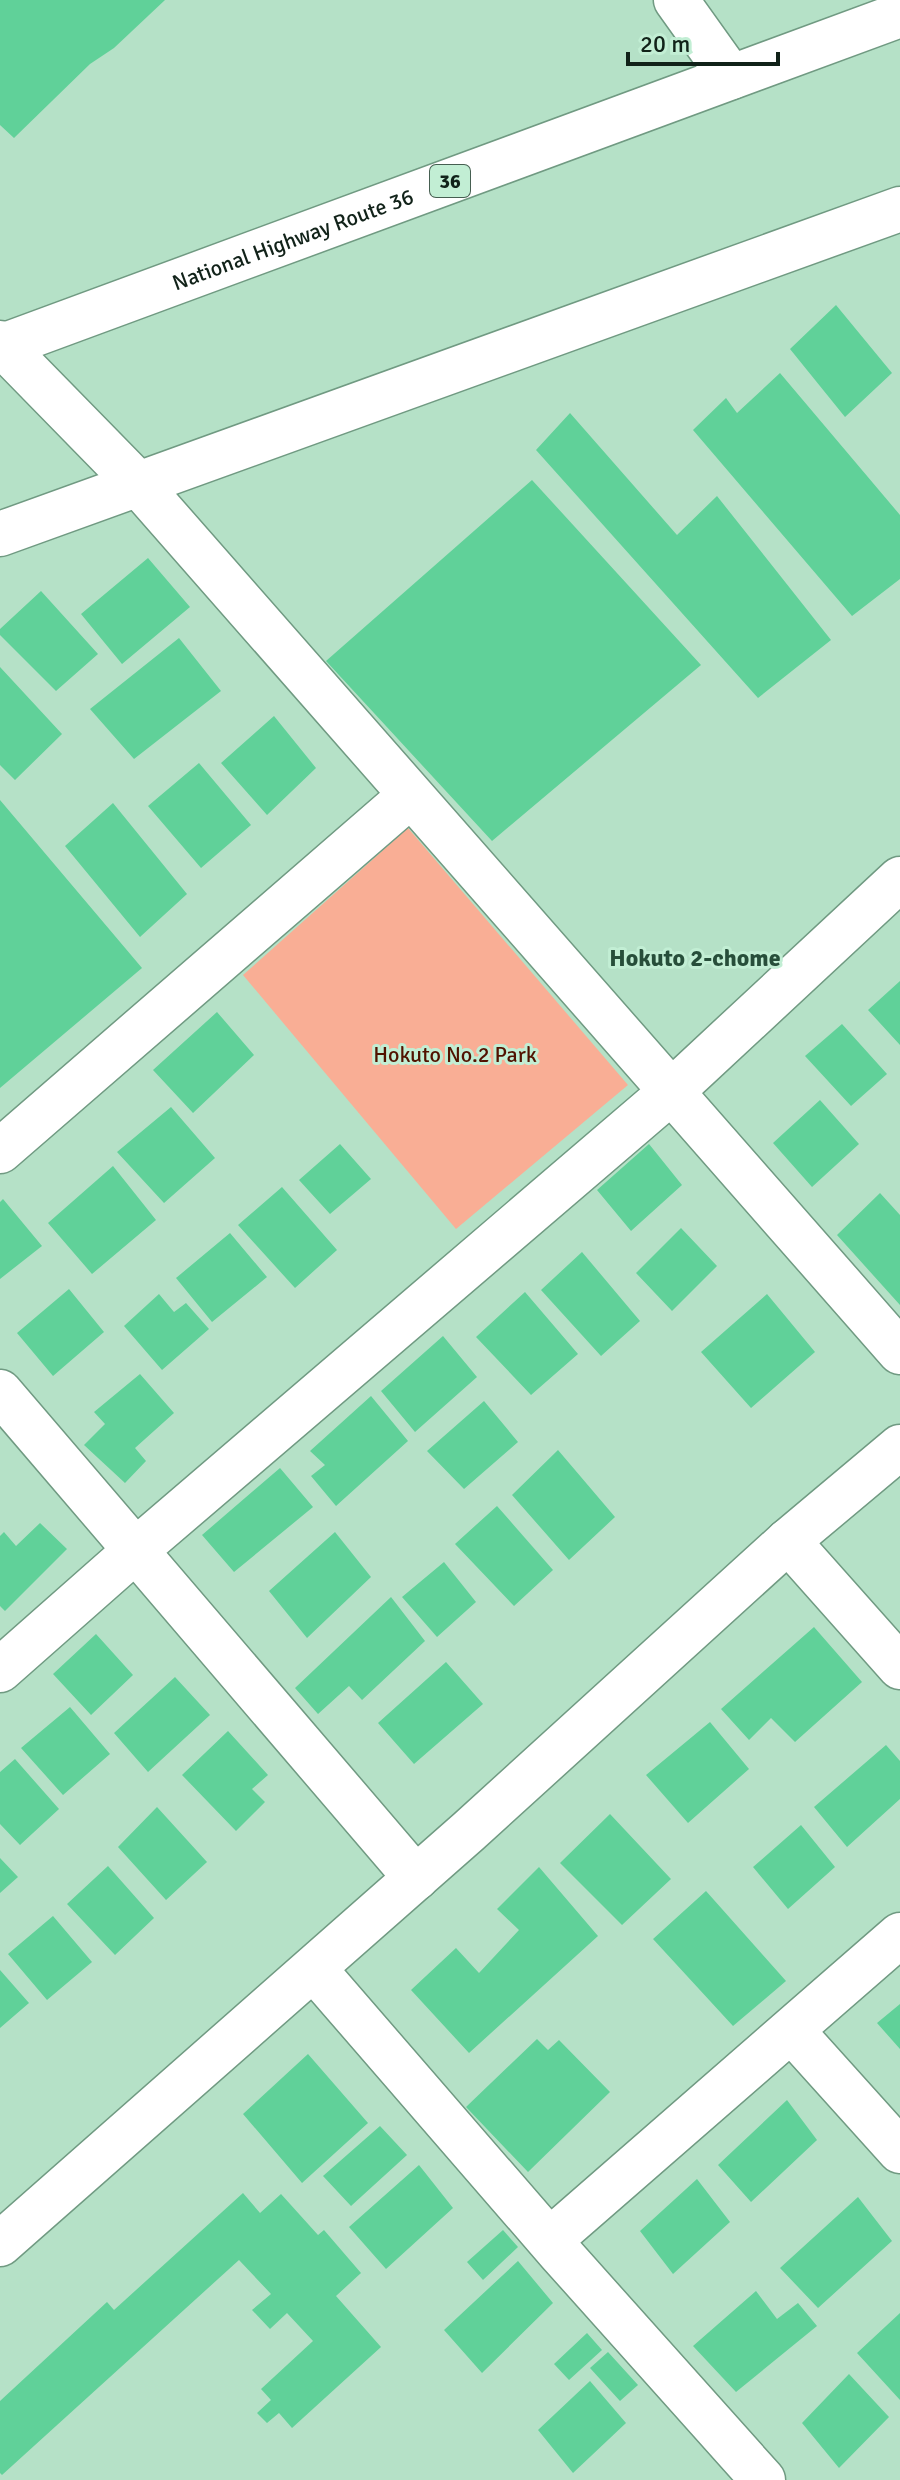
<svg xmlns="http://www.w3.org/2000/svg" width="900" height="2480" font-family="Signika,sans-serif">
<style>
.green{fill:#f9ae95}
.building{fill:#60d199}
.lines{fill:none;stroke-linecap:round;stroke-linejoin:round}
.street-casing{stroke:#709a82;stroke-width:47}
.secondary-casing{stroke:#709a82;stroke-width:47}
.highway-casing{stroke:#709a82;stroke-width:47}
.street{stroke:#fff;stroke-width:44}
.secondary{stroke:#fff;stroke-width:44}
.highway{stroke:#fff;stroke-width:44}
.labels{text-anchor:middle;stroke-width:6;stroke-linejoin:round;paint-order:stroke}
.shield{fill:#c2eed4;stroke:#465f51;stroke-width:2}
.shield-label{font-size:20px;font-weight:bold;fill:#112219}
.street-label{font-size:22px;fill:#112219;stroke:#c2eed4}
.park-label{font-size:22px;fill:#511200;stroke:#c2eed4}
.neighbourhood-label{font-size:24px;font-weight:bold;fill:#274e3a;stroke:#c2eed4}
</style>
<rect width="100%" height="100%" fill="#b5e1c7"/>
<path class="green" d="M408,828L628,1085L456,1229L243,975Z"/>
<path class="building" d="M0,0H165L114,48L90,64L14,138L0,125Z
M836,305L892,373L845,417L790,349Z
M780,373L900,515V579L852,616L693,430L726,398L737,413Z
M570,413L677,535L717,496L831,640L758,698L536,450Z
M532,480L701,665L492,841L326,661Z
M148,558L190,607L122,664L81,614Z
M41,591L98,654L56,691L0,635V629Z
M179,638L221,691L134,759L90,709Z
M0,667L62,734L15,780L0,765Z
M274,716L316,768L267,815L221,763Z
M199,763L251,825L201,868L148,806Z
M0,800L142,968L0,1088Z
M113,803L187,894L140,937L65,846Z
M900,981V1045L868,1010Z
M217,1012L254,1055L193,1113L153,1070Z
M842,1024L887,1074L851,1106L805,1056Z
M820,1100L859,1144L812,1187L773,1143Z
M171,1107L215,1158L164,1203L117,1152Z
M340,1144L371,1179L330,1214L299,1180Z
M649,1144L682,1185L631,1231L597,1190Z
M113,1166L156,1220L92,1274L48,1223Z
M282,1187L337,1250L295,1288L238,1225Z
M880,1193L900,1215V1305L837,1235Z
M3,1199L42,1246L0,1279V1202Z
M681,1228L717,1266L672,1311L636,1273Z
M230,1233L267,1277L212,1322L176,1278Z
M582,1252L640,1321L601,1356L541,1290Z
M69,1289L104,1332L53,1376L17,1333Z
M525,1292L578,1354L531,1395L476,1337Z
M159,1294L174,1312L186,1303L209,1329L162,1370L124,1326Z
M767,1294L815,1352L751,1408L701,1352Z
M443,1336L477,1377L415,1432L381,1391Z
M140,1374L174,1413L135,1448L146,1461L125,1483L84,1445L105,1424L94,1412Z
M371,1396L408,1441L336,1506L311,1476L325,1465L310,1451Z
M484,1401L518,1442L464,1489L427,1451Z
M558,1450L615,1517L569,1560L512,1495Z
M280,1468L313,1507L234,1572L202,1535Z
M497,1506L553,1570L514,1606L455,1544Z
M40,1523L67,1549L5,1611L0,1606V1536L4,1532L16,1546Z
M335,1532L371,1577L307,1638L269,1591Z
M444,1562L476,1602L437,1637L402,1597Z
M391,1597L425,1641L362,1700L349,1686L318,1714L295,1688Z
M814,1627L862,1682L795,1742L771,1718L749,1740L721,1709Z
M96,1634L133,1675L91,1715L53,1674Z
M446,1662L483,1704L414,1764L378,1723Z
M175,1677L210,1715L148,1772L114,1733Z
M70,1707L110,1754L63,1795L21,1748Z
M710,1722L749,1769L688,1823L646,1775Z
M228,1731L268,1775L252,1789L265,1802L236,1831L182,1775Z
M886,1745L900,1761V1799L847,1847L814,1807Z
M15,1759L59,1809L20,1845L0,1824V1772Z
M157,1807L207,1862L166,1900L118,1847Z
M610,1814L671,1879L622,1925L560,1863Z
M801,1825L835,1867L788,1909L753,1867Z
M0,1858L18,1877L0,1893Z
M108,1866L154,1918L115,1955L67,1904Z
M539,1867L598,1936L469,2053L411,1990L456,1948L479,1973L519,1930L497,1909Z
M706,1891L786,1981L733,2026L653,1939Z
M53,1916L92,1962L47,2000L8,1954Z
M0,1970L29,2003L0,2028Z
M900,2004V2049L877,2023Z
M537,2039L548,2050L559,2040L610,2092L528,2172L466,2107Z
M308,2054L368,2123L302,2183L243,2114Z
M787,2100L817,2140L751,2202L718,2165Z
M380,2126L407,2155L351,2206L323,2176Z
M419,2165L453,2208L386,2269L349,2227Z
M697,2179L730,2222L673,2274L640,2231Z
M243,2193L260,2213L281,2194L318,2235L324,2230L361,2273L336,2296L381,2347L292,2428L279,2413L267,2423L257,2413L271,2400L261,2389L313,2341L287,2313L270,2329L252,2310L271,2294L239,2260L2,2475L0,2473V2401L107,2302L114,2310Z
M858,2197L892,2241L818,2308L780,2268Z
M503,2230L518,2247L483,2280L467,2262Z
M518,2261L553,2303L482,2373L444,2330Z
M756,2291L777,2319L798,2303L817,2326L736,2392L693,2346Z
M900,2313V2400L857,2353Z
M587,2333L602,2350L569,2380L554,2364Z
M608,2352L638,2385L620,2401L590,2368Z
M849,2374L889,2417L839,2468L802,2423Z
M590,2381L626,2423L573,2473L538,2430Z"/>
<g class="lines">
<g class="street-casing">
<path id="street" d="M676,0L731,77
M0,343L139,485L900,1352
M0,534L900,209
M0,1151L411,795
M0,1392L416,1878
M788,1541L900,1667
M0,1670L136,1550L671,1092L900,879
M314,1969L560,2253L763,2480
M791,2030L900,2151
M550,2240L900,1935"/>
</g>
<g class="secondary-casing">
<path id="secondary" d="M0,2244L469,1831L788,1541L900,1447"/>
</g>
<g class="highway-casing">
<g id="highway">
<path id="s1" d="M0,347L900,15"/>
</g>
</g>
<use href="#street" class="street"/>
<use href="#secondary" class="secondary"/>
<use href="#highway" class="highway"/>
</g>
<g class="labels">
<rect class="shield" x="430" y="165" width="40" height="32" rx="6"/>
<g class="shield-label">
<text x="450" y="188">36</text>
</g>
<g class="street-label">
<text dy="8" stroke="none"><textPath href="#s1" startOffset="312">National Highway Route 36</textPath></text>
</g>
<g class="park-label">
<text x="455" y="1062">Hokuto No.2 Park</text>
</g>
<g class="neighbourhood-label">
<text x="695" y="966">Hokuto 2-chome</text>
</g>
</g>
<path d="M628 52v12h150v-12" fill="none" stroke="#112219" stroke-width="4"/>
<text x="640" y="52" font-size="24" fill="#112219" stroke="#c2eed4" stroke-width="6" paint-order="stroke">20 m</text>
</svg>
